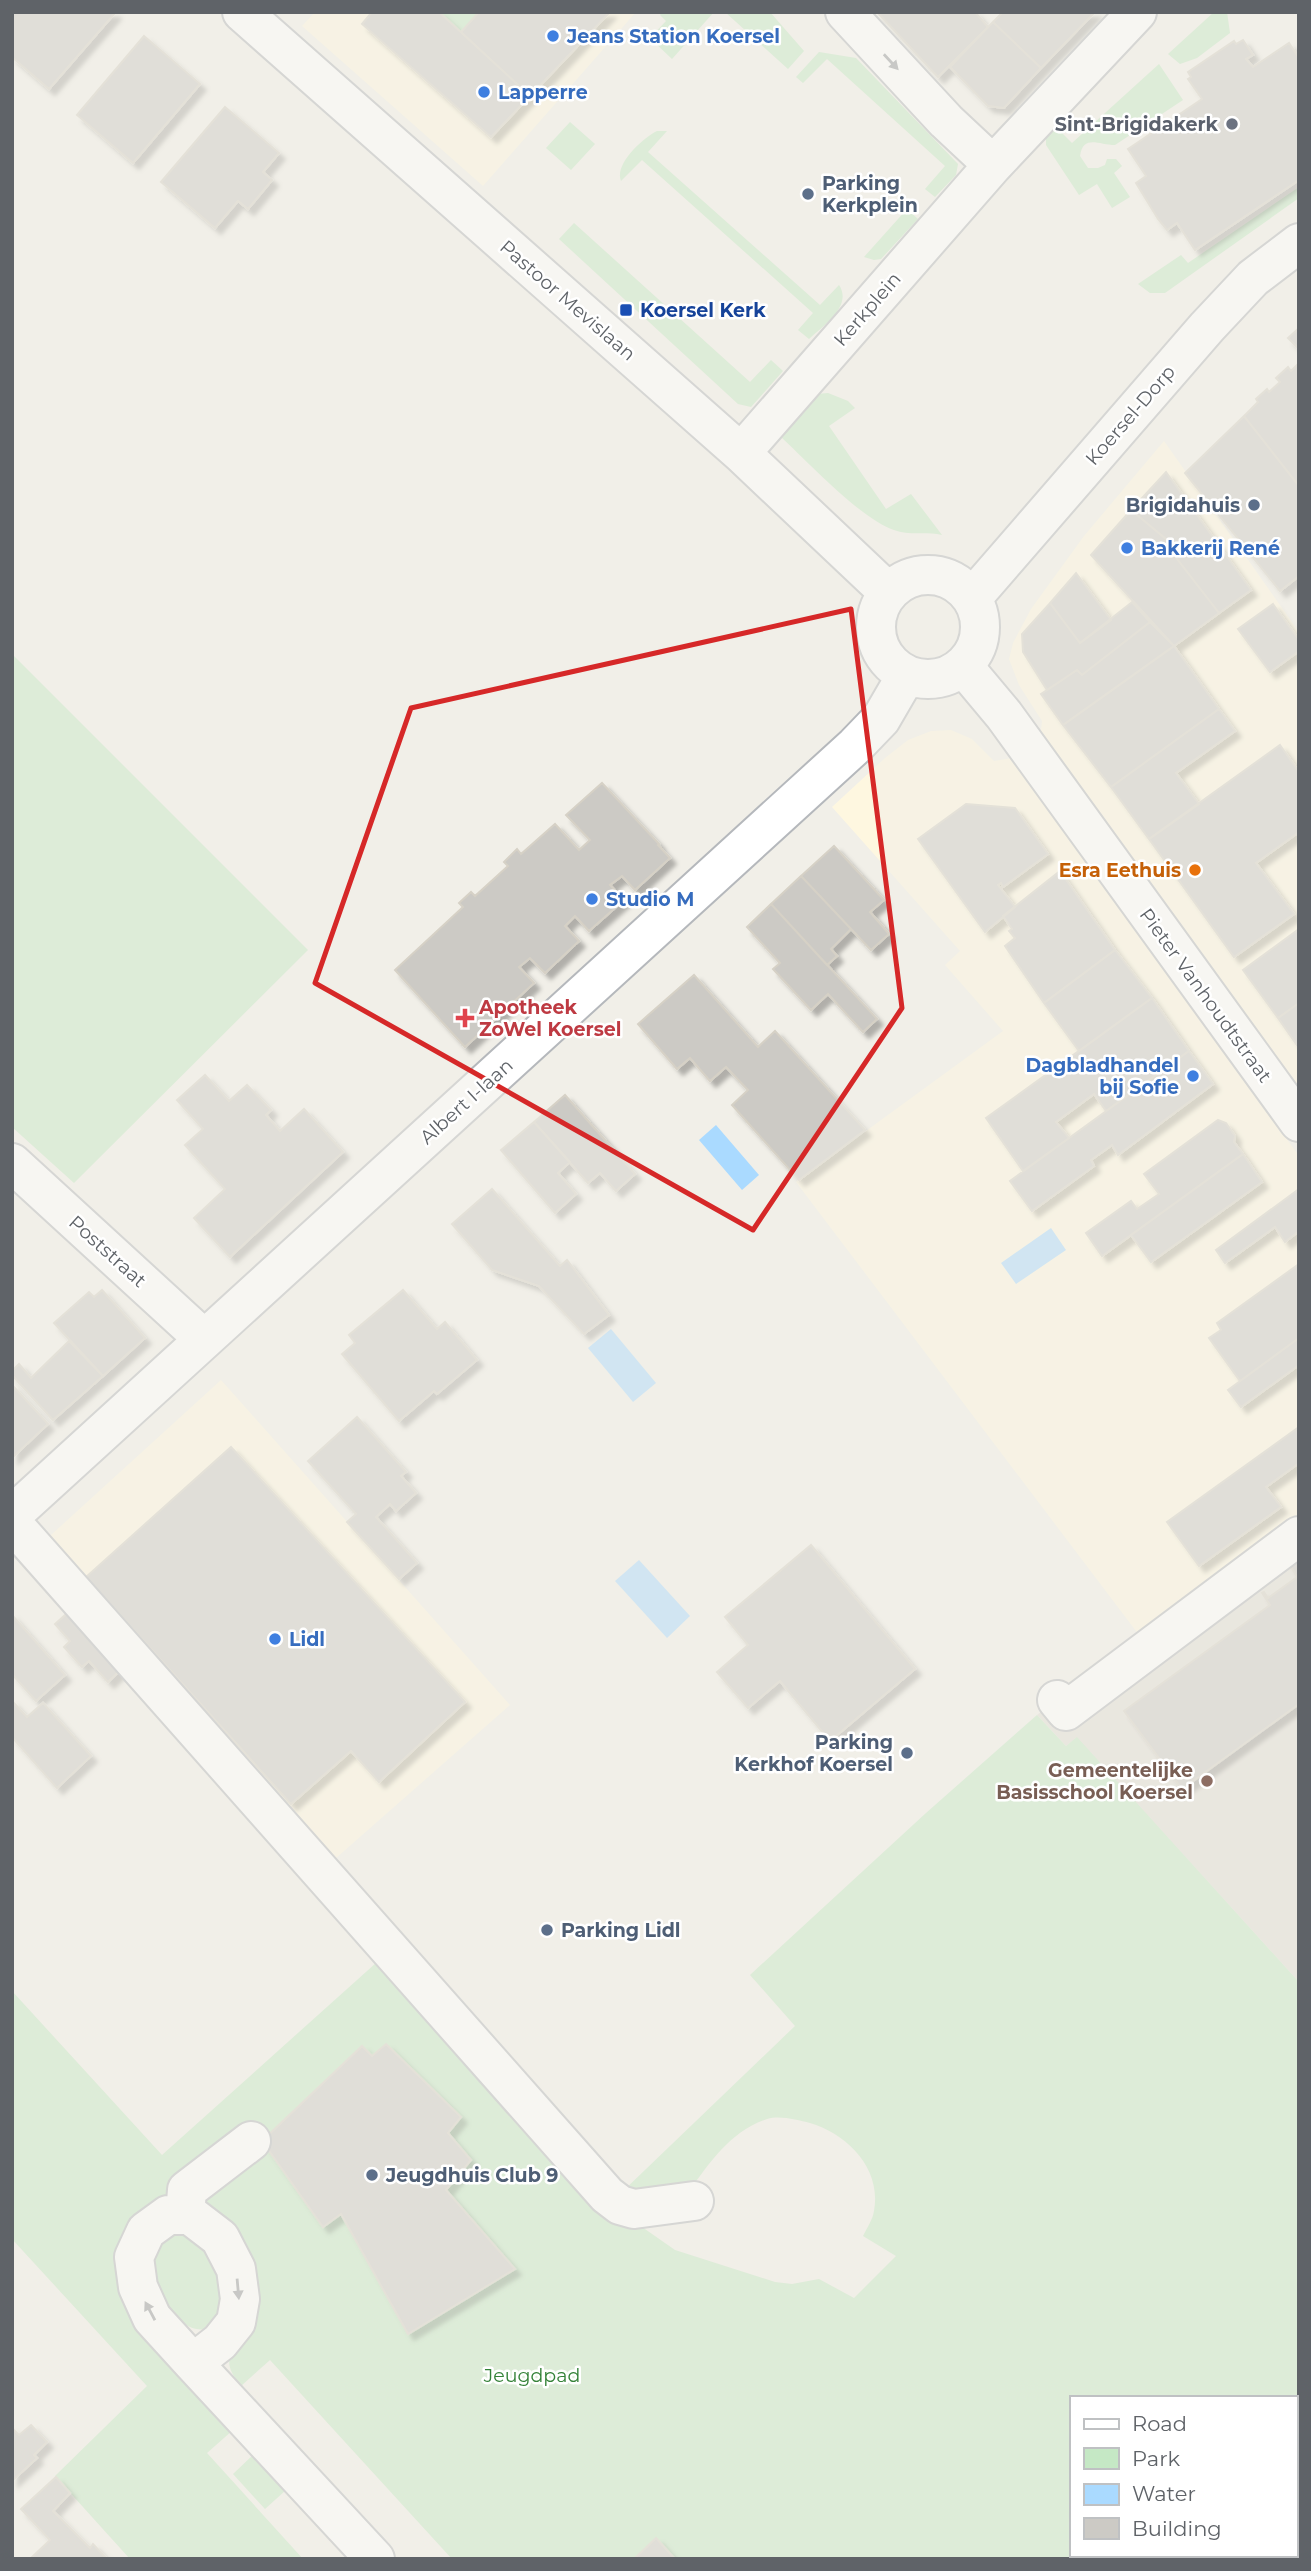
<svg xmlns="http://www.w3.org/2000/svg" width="1311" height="2571" font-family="Montserrat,sans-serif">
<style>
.commercial{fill:#fef7e0}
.education{fill:#e1ded6}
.green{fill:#c5e8c5;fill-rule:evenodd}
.water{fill:#aadaff}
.building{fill:#cccac5;stroke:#d6d1c6;stroke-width:2;filter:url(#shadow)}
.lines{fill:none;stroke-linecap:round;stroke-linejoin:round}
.minor-casing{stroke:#b5b8bc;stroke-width:42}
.minor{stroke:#fff;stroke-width:38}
.oneway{fill:#979a9d}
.marked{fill:none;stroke:#d62828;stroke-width:5;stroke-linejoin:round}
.shop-dot{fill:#3f7fe0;stroke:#fff;stroke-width:2.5}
.worship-dot{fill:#6b7280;stroke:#fff;stroke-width:2.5}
.service-dot{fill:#5c6f8a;stroke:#fff;stroke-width:2.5}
.transit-dot{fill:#1a4fb4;stroke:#fff;stroke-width:2.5}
.food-dot{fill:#e8710a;stroke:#fff;stroke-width:2.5}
.health-dot{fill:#e0444e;stroke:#fff;stroke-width:2.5}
.education-dot{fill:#8d6e63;stroke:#fff;stroke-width:2.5}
.labels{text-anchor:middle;stroke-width:5;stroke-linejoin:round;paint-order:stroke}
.shop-label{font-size:19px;font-weight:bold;fill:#366cbe;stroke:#fff;text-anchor:start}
.worship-label{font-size:19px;font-weight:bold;fill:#5b616d;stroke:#fff;text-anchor:end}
.service-label{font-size:19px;font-weight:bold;fill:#4e5e75;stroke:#fff;text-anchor:start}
.street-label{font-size:19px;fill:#5f6368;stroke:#fff}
.transit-label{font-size:19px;font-weight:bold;fill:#164399;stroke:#fff;text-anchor:start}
.food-label{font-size:19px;font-weight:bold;fill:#c56008;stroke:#fff;text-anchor:end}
.health-label{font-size:19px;font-weight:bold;fill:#be3a42;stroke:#fff;text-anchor:start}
.education-label{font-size:19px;font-weight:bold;fill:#785e54;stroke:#fff;text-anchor:end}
.park-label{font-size:19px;fill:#348238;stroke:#fff}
</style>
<defs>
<filter id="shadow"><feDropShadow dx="6" dy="6" stdDeviation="2" flood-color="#0004"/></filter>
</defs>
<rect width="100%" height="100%" fill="#f1efe8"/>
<path class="commercial" d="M315,12H636L483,186L302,26Z
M1164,441L1299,632V1095L1040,738L1042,721L1019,685L1009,659L1013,643L1031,609L1084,536Z
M951,730L972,739L994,761L1012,758L1299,1156V1516L1139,1635L796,1182L1003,1031L945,965L960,951L832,807L885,758L908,740L931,731Z
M221,1380L510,1705L327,1866L40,1545Z"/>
<path class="education" d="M1299,1516V1982L1077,1738L1066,1746L1037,1715Z"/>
<path class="green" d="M439,12H479L461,32Z
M662,12H714L672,59L650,38L666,21L660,15Z
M725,12H770L804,51L788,69Z
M1214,12H1227L1230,33L1197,58L1180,64L1168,54Z
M819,52L856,58L958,164L956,175L935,197L925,189L945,166L827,59L803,83L796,77Z
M1159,64L1183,100L1115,145C1099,145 1083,134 1080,156L1088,168H1098L1105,165L1107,159H1116L1122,166L1114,173L1130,197L1112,208L1097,184L1079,195L1046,145V137L1053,124L1072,143Z
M570,122L595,144L571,170L546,148Z
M657,131H667L648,152L820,305L839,285C853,306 823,326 809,339L798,330L813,313L642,160L621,181C614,164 643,138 657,131Z
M1299,187V198L1165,293H1150L1138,284L1181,255L1188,263Z
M907,209L918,219L881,259L874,260L864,257Z
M574,223L750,382L771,360L783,371L751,407L738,404L559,239Z
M828,393L848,401L855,408L829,426L886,509L911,494L942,535C926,531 909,536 894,530C861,519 808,462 781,437L817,394Z
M12,654L308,950L74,1183L12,1127Z
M1037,1715L1066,1746L1077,1737L1299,1982V2559H452L270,2360L241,2386C225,2366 225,2357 243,2339L203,2205L164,2197C117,2222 102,2276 132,2320L233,2430L207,2453L303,2559H130L55,2476L147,2386L12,2239V1991L162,2155L386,1954L609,2204L675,2250L775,2282L792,2284L819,2279L854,2298L896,2256L863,2236C867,2228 873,2219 874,2211C882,2168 847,2134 810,2123C798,2120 780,2115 767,2119C731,2131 711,2161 689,2191L620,2194L795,2026L750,1975L926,1813ZM1071,2398H1295V2555H1071Z
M177,2231C218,2243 219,2273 224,2309L209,2329C201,2330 196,2330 188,2326C166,2314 144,2268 159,2244C163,2238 171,2235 177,2231Z
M254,2454L286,2490L265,2509L233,2474Z"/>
<path class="water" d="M716,1125L759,1175L742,1190L699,1140Z
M1051,1228L1066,1250L1016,1284L1001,1263Z
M611,1329L656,1383L633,1402L588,1348Z
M639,1560L690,1616L667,1638L615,1581Z"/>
<path class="building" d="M12,12H114L115,13L49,89L12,57Z
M372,12H439L530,96L491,137L362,24Z
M479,12H610L530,96L461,32Z
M877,12H975L988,27L938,77Z
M1003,12H1095L1041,68L993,22Z
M993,22L1041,68L1004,108L988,106L950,67Z
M144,36L200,84L133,163L77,115Z
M1243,40L1253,55L1246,59L1253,67L1289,43L1299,58V180L1195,250L1177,223L1167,230L1158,219L1136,183L1146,176L1128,149L1202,99L1188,79L1191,77L1188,72L1234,41L1236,44Z
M225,107L279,153L263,172L272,180L248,209L238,201L215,228L161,182Z
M1299,328V349L1288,338Z
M1299,363V486L1244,416L1258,402L1256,399L1267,389L1269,392L1280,382L1276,378L1288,367L1291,371Z
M1244,416L1299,486V576L1280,591L1185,473Z
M1166,472L1251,590L1219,613L1174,555L1178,549L1131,510Z
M1131,510L1178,549L1174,555L1219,613L1174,646L1091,555Z
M1076,573L1111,620L1080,643L1050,603Z
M1132,602L1150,622L1082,675L1077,670L1047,690L1023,652L1022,634L1050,603L1080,643Z
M1273,604L1299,640V651L1270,672L1238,629Z
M1150,622L1174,646L1063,725L1041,694L1077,670L1082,675Z
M1174,646L1219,709L1111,787L1063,725Z
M1219,709L1235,731L1176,773L1199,804L1149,839L1111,787Z
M1280,745L1299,772V832L1256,863L1294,914L1234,957L1149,839Z
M602,783L659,844L658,845L670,858L635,890L622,876L610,885L624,900L589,931L575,916L565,926L579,941L545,973L530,958L519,967L534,983L465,1047L395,970L463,907L459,903L471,892L475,896L508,866L504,862L517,849L521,854L555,824L579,850L590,840L566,815Z
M966,804L1015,808L1048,854L1003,887L1001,883L998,885L1015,907L985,932L918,839Z
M834,846L884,900L870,912L889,934L871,950L801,876Z
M1060,871L1115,950L1044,1003L1005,946L1015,938L1009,931L1012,929L1003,916Z
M801,876L851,929L831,949L837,956L827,965L771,904Z
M771,904L877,1019L863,1032L828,994L811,1010L773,969L780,963L747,927Z
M1299,929V1003L1278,1018L1243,970Z
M1115,950L1152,998L1079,1051L1044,1003Z
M694,975L758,1047L775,1031L865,1130L799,1180L732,1105L748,1090L726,1067L710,1081L690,1058L677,1069L638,1024Z
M1152,998L1189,1051L1106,1111L1094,1094L1056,1122L1069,1138L1023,1171L986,1118Z
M1299,1003V1048L1278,1018Z
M1189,1051L1213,1084L1118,1155L1112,1145L1091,1160L1094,1166L1032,1211L1010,1181Z
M205,1075L229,1101L247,1085L271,1110L266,1115L280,1131L304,1109L343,1152L230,1257L194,1218L225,1189L185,1145L203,1129L177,1100Z
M565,1095L635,1174L616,1191L600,1173L588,1183L534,1122Z
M1218,1120L1226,1123L1235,1136L1234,1142L1243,1154L1102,1256L1086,1233L1131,1201L1137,1209L1159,1194L1144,1174Z
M534,1122L570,1162L558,1173L576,1194L555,1213L501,1150Z
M1243,1154L1262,1182L1151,1262L1131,1235Z
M492,1189L560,1266L567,1260L609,1315L584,1334L539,1286L492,1270L452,1224Z
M1299,1189V1231L1285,1242L1275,1227L1225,1263L1216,1250Z
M1299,1264V1338L1240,1381L1209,1338L1221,1330L1217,1323Z
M102,1290L145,1338L103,1376L54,1323L89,1292L94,1297Z
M403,1290L437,1329L445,1322L477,1360L437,1394L434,1391L399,1421L342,1354L355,1343L349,1335Z
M1299,1338V1365L1241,1407L1228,1390Z
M69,1341L103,1376L53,1420L12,1375V1371L19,1364L31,1378Z
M12,1385L48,1424L12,1458Z
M357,1417L406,1472L401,1476L416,1493L396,1511L390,1504L376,1517L417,1563L399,1579L347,1522L356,1514L308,1461Z
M1299,1427V1463L1266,1487L1281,1507L1199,1566L1167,1522Z
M231,1447L465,1702L379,1782L351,1751L291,1804L86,1577Z
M811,1545L915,1669L830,1741L780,1681L748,1708L717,1672L748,1645L725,1617Z
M1299,1552V1704L1182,1789L1124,1711L1270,1605L1262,1593L1264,1592L1268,1598L1297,1577L1287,1560Z
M75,1606L127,1664L108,1682L89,1661L82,1667L64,1647L70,1641L55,1624Z
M12,1615L65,1675L36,1701L12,1674Z
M12,1701L27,1717L43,1703L91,1756L57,1788L12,1737Z
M386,2044L461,2117L448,2133L471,2160L446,2190L515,2269L408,2334L341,2214L323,2227L262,2141L362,2046L372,2056Z
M31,2425L47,2442L34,2455L37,2458L12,2481V2428L19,2435Z
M56,2477L70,2493L53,2511L90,2548L93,2544L107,2559H30L50,2540L21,2509Z
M656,2538L675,2559H634Z"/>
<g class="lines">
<g class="minor-casing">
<path id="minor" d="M242,12L741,453L888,592
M845,12L946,121L993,165
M741,453L993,165L1137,12
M876 627a52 52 0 1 1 104 0a52 52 0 1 1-104 0Z
M972,598L1207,327L1253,278L1299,243
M963,666L1004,715L1299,1122
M12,1163L204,1339
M12,1515L855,746L881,719L906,676
M12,1523L607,2195L620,2205L634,2209L694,2201
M1057,1700L1066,1711L1299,1536
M185,2215L187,2190L251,2141
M193,2363L220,2342L236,2322L240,2299L236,2269L220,2238L190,2215H168L146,2231L134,2257L138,2287L152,2318L193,2363L375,2559"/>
</g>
<use href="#minor" class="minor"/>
</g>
<defs><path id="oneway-solid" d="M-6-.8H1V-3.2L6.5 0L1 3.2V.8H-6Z" transform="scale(1.75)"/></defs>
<g class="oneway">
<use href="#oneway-solid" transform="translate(891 62) rotate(47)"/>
<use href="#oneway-solid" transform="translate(238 2289) rotate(85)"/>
<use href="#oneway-solid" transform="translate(150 2311) rotate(-118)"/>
</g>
<path d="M0 0H1311V2571H0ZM851,609L902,1008L753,1230L315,983L411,708Z" fill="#f1efe8" fill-opacity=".55" fill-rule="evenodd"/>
<path class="marked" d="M851,609L902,1008L753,1230L315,983L411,708Z"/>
<g class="shop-dot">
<circle cx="553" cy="36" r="7"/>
<circle cx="484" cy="92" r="7"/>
<circle cx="1127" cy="548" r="7"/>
<circle cx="592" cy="899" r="7"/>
<circle cx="1193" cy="1076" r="7"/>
<circle cx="275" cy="1639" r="7"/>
</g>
<circle class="worship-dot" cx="1232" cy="124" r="7"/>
<g class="service-dot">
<circle cx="808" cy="194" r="7"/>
<circle cx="1254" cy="505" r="7"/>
<circle cx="907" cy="1753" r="7"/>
<circle cx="547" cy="1930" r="7"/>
<circle cx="372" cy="2175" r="7"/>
</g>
<rect class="transit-dot" x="619" y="303" width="14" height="14" rx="3.5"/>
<circle class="food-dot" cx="1195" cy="870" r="7"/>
<path class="health-dot" d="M461.5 1007.5h7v7h7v7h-7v7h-7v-7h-7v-7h7z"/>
<circle class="education-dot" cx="1207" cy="1781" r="7"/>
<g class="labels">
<g class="shop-label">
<text x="567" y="43">Jeans Station Koersel</text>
<text x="498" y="99">Lapperre</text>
<text x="1141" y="555">Bakkerij René</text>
<text x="606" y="906">Studio M</text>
<text x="1179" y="1072" text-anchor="end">Dagbladhandel<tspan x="1179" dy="22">bij Sofie</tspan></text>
<text x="289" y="1646">Lidl</text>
</g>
<g class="worship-label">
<text x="1218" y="131">Sint-Brigidakerk</text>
</g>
<g class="service-label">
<text x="822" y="190">Parking<tspan x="822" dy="22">Kerkplein</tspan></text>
<text x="1240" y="512" text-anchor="end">Brigidahuis</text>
<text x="893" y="1749" text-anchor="end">Parking<tspan x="893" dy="22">Kerkhof Koersel</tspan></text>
<text x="561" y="1937">Parking Lidl</text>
<text x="386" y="2182">Jeugdhuis Club 9</text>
</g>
<g class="street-label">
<text transform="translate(568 300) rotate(41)" y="7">Pastoor Mevislaan</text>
<text transform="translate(867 309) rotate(-49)" y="7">Kerkplein</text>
<text transform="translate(1130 415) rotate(-49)" y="7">Koersel-Dorp</text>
<text transform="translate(1206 995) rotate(54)" y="7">Pieter Vanhoudtstraat</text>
<text transform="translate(466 1101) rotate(-42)" y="7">Albert I-laan</text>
<text transform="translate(108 1251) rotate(42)" y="7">Poststraat</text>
</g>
<g class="transit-label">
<text x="640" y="317">Koersel Kerk</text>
</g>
<g class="food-label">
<text x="1181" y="877">Esra Eethuis</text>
</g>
<g class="health-label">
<text x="479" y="1014">Apotheek<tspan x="479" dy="22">ZoWel Koersel</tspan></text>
</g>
<g class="education-label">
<text x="1193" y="1777">Gemeentelijke<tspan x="1193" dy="22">Basisschool Koersel</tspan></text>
</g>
<g class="park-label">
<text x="532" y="2382">Jeugdpad</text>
</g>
</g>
<rect width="1311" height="2571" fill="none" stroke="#5f6368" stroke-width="28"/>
<rect x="1070" y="2396" width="228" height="161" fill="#ffffff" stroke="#bfc1c3" stroke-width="2"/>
<rect x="1084" y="2419" width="35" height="10" fill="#ffffff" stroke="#bfc1c3" stroke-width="2"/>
<text x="1132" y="2431" font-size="21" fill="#5f6368">Road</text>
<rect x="1084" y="2448" width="35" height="21" fill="#c5e8c5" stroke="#bfc1c3" stroke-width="2"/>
<text x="1132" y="2466" font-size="21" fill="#5f6368">Park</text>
<rect x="1084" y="2484" width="35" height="21" fill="#aadaff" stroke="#bfc1c3" stroke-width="2"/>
<text x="1132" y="2501" font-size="21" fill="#5f6368">Water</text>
<rect x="1084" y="2518" width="35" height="21" fill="#cccac5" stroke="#bfc1c3" stroke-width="2"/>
<text x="1132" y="2536" font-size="21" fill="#5f6368">Building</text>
</svg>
